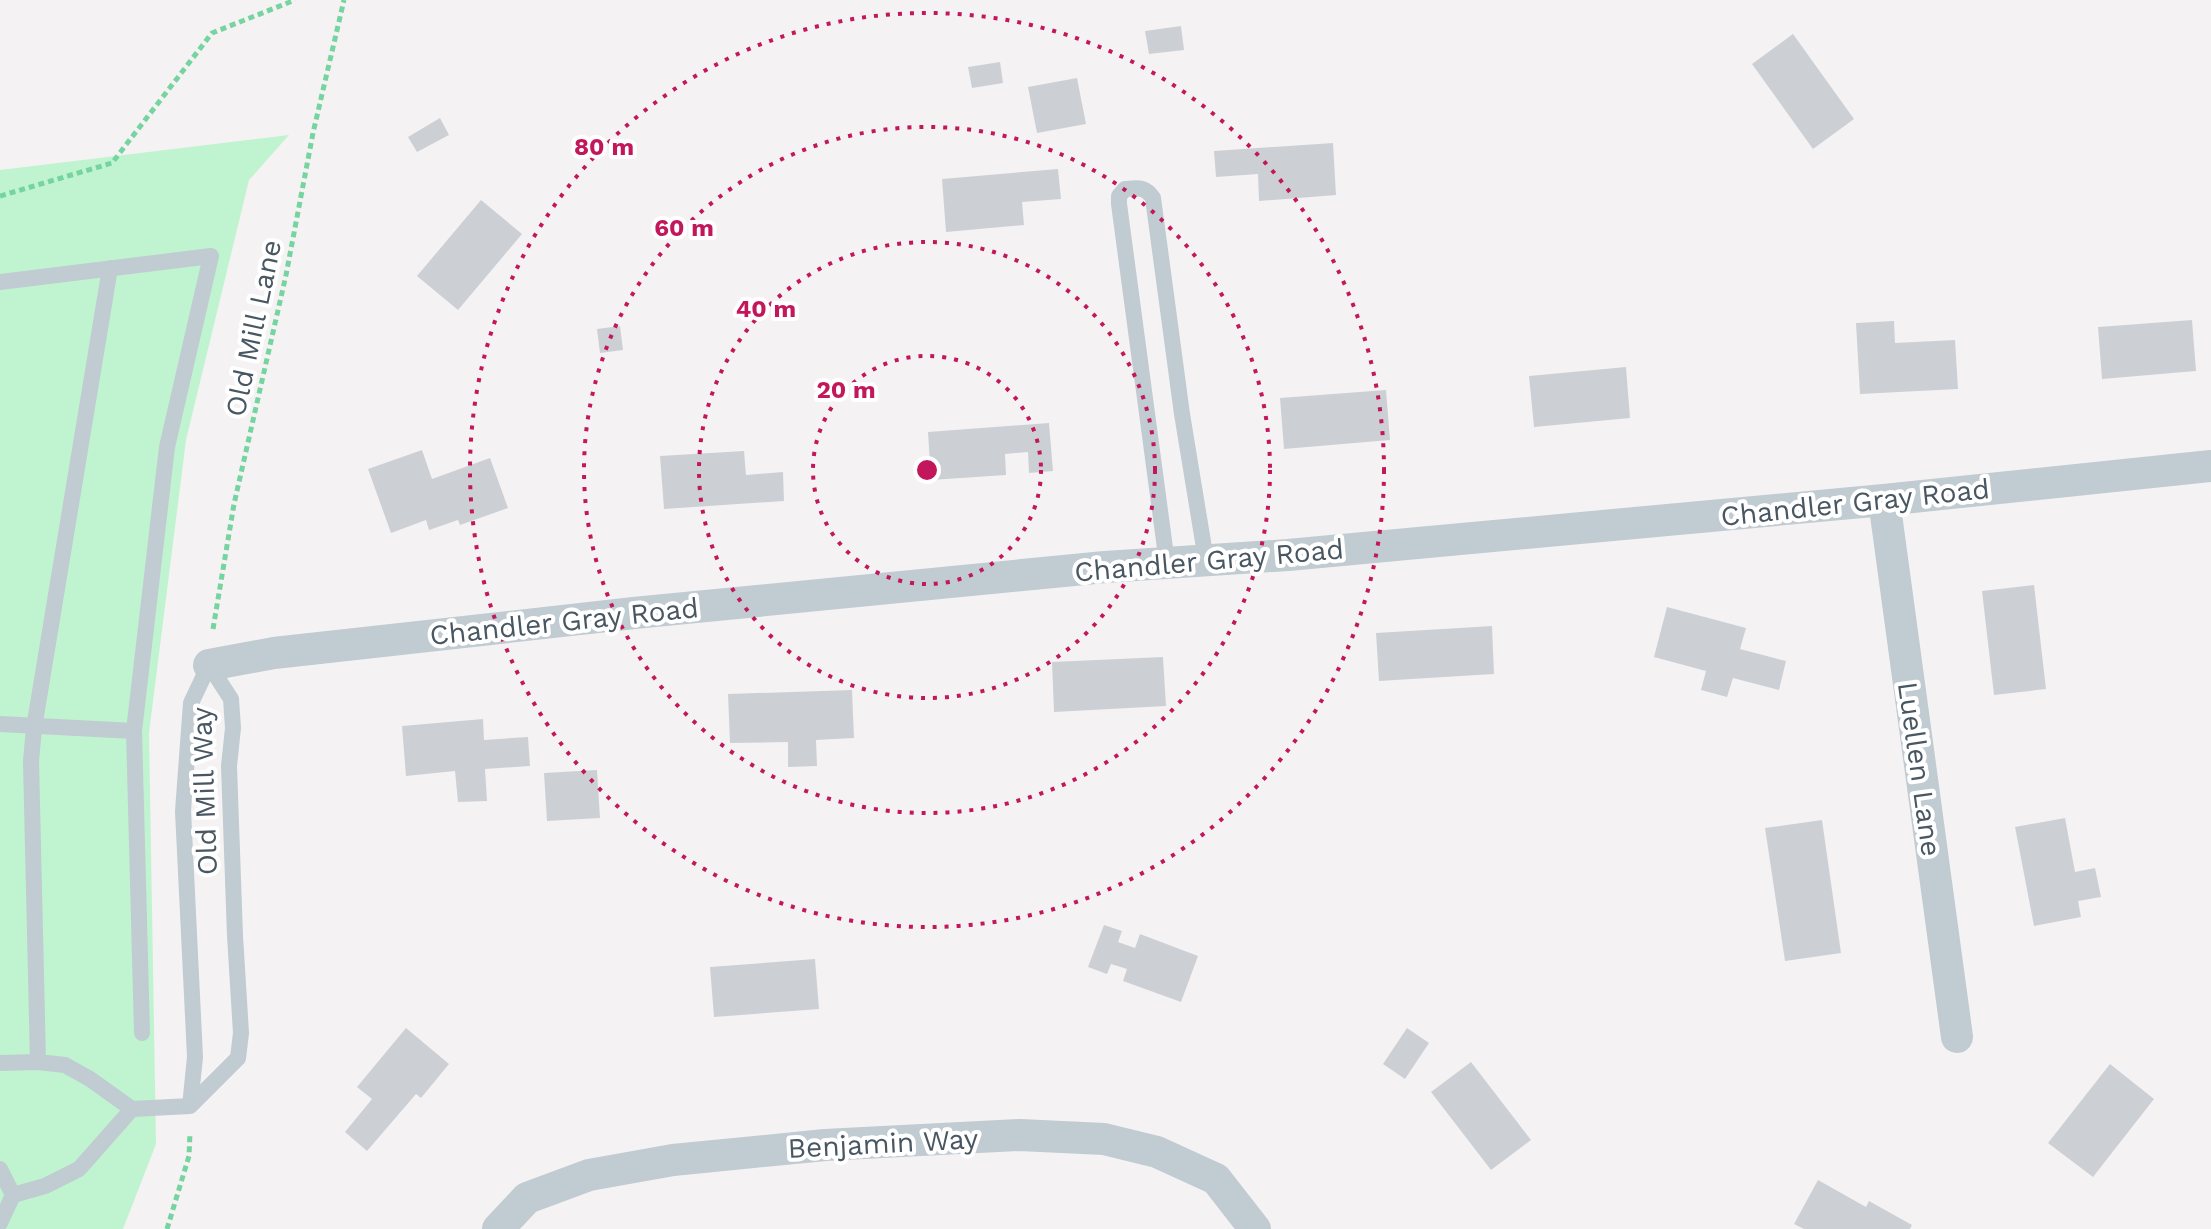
<svg xmlns="http://www.w3.org/2000/svg" width="2211" height="1229" font-family="'Work Sans',sans-serif">
<style>
.green{fill:#c0f3d0}
.building{fill:#ccd0d5}
.lines{fill:none;stroke-linecap:round;stroke-linejoin:round}
.path{stroke:#75d49f;stroke-width:5;stroke-dasharray:6 4;stroke-linecap:butt}
.lane{stroke:#c0cbd2;stroke-width:16}
.street{stroke:#c0cbd2;stroke-width:32}
.ring{fill:none;stroke:#c2185b;stroke-width:4;stroke-dasharray:4 8}
.labels{text-anchor:middle;stroke-width:8;stroke-linejoin:round;paint-order:stroke}
.street-label{font-size:28px;fill:#485762;stroke:#fff}
.centre{fill:#c2185b;stroke:#fff;stroke-width:4}
.ring-label{font-size:24px;text-anchor:middle;font-weight:bold;fill:#c2185b;stroke:#fff;stroke-width:8;stroke-linejoin:round;paint-order:stroke}
</style>
<rect width="100%" height="100%" fill="#f5f2f3"/>
<path class="green" d="M289,135L249,180L186,440L149,733L156,1144L123,1229H0V170Z"/>
<path class="building" d="M1181,26L1184,50L1149,54L1145,31Z
M1793,34L1854,119L1813,149L1752,64Z
M1000,62L1003,83L972,88L968,67Z
M1077,78L1086,124L1037,133L1028,87Z
M440,118L449,135L417,152L408,137Z
M1333,143L1336,195L1259,201L1258,174L1216,177L1214,151Z
M1058,169L1061,199L1022,202L1024,225L946,232L942,179Z
M481,200L522,234L458,310L417,276Z
M2192,320L2196,371L2102,379L2098,327Z
M1894,321L1895,343L1955,340L1958,389L1860,394L1856,323Z
M620,326L623,350L600,353L597,329Z
M1626,367L1630,418L1534,427L1529,376Z
M1386,390L1390,440L1284,449L1280,398Z
M1049,423L1053,471L1029,473L1028,452L1005,454L1006,475L931,480L928,432Z
M422,450L432,479L490,458L508,508L460,525L458,520L429,530L426,520L391,533L368,469Z
M744,451L746,475L783,472L784,501L664,509L660,456Z
M2034,585L2046,689L1994,695L1982,591Z
M1667,607L1746,628L1740,649L1786,661L1779,690L1733,678L1727,697L1701,690L1706,671L1654,657Z
M1492,626L1494,674L1379,681L1376,633Z
M1163,657L1166,706L1054,712L1052,662Z
M852,690L854,738L816,740L817,766L788,767V742L730,743L728,694Z
M483,719L484,740L528,737L530,766L485,769L487,801L458,802L455,771L406,776L402,726Z
M597,770L600,818L547,821L544,773Z
M2065,818L2075,872L2095,868L2101,897L2078,901L2081,917L2034,926L2015,827Z
M1822,820L1841,953L1785,961L1765,828Z
M1104,925L1122,931L1118,942L1135,948L1140,934L1198,956L1181,1002L1123,981L1127,969L1111,964L1107,974L1088,967Z
M815,959L819,1009L714,1017L710,967Z
M406,1028L449,1064L421,1098L416,1094L367,1151L345,1132L372,1099L357,1087Z
M1407,1028L1429,1043L1405,1079L1383,1064Z
M1471,1062L1531,1140L1491,1170L1431,1092Z
M2110,1064L2154,1099L2093,1177L2048,1143Z
M1818,1180L1866,1207L1869,1201L1912,1225L1910,1229H1804L1794,1224Z"/>
<g class="lines">
<path class="path" d="M0,196L112,163L212,33L295,0
M213,629L234,504L286,275L313,133L344,0
M167,1229L189,1156L190,1133"/>
<path class="lane" d="M110,268L34,728L31,761L38,1062L65,1065L90,1079L132,1109
M0,282L211,256L167,447L134,731L142,1033
M1167,563L1119,204V196L1125,189C1138,188 1145,186 1153,198L1182,414L1206,560
M0,724L134,731
M0,1063L38,1062
M190,1106L238,1058L241,1033L235,936L229,766L233,728L231,699L209,665
M190,1106L195,1057L183,811L191,703L209,665
M0,1169L13,1195L0,1223
M13,1195L45,1186L79,1169L132,1109L190,1106"/>
<path class="street" d="M1884,500L1957,1037
M209,665L274,653L634,613L1105,567L1288,555L1884,500L2211,466
M498,1229L527,1198L589,1175L673,1160L825,1145L1020,1135L1104,1139L1157,1152L1216,1179L1255,1229"/>
</g>
<g class="ring">
<circle cx="927" cy="470" r="114"/>
<circle cx="927" cy="470" r="228"/>
<circle cx="927" cy="470" r="343"/>
<circle cx="927" cy="470" r="457"/>
</g>
<g class="labels">
<g class="street-label">
<text transform="translate(253 328) rotate(-78)" y="10">Old Mill Lane</text>
<text transform="translate(1855 502) rotate(-6)" y="10">Chandler Gray Road</text>
<text transform="translate(1209 560) rotate(-5)" y="10">Chandler Gray Road</text>
<text transform="translate(564 621) rotate(-6)" y="10">Chandler Gray Road</text>
<text transform="translate(1920 769) rotate(82)" y="10">Luellen Lane</text>
<text transform="translate(204 791) rotate(-92)" y="10">Old Mill Way</text>
<text transform="translate(883 1143) rotate(-3)" y="10">Benjamin Way</text>
</g>
</g>
<circle cx="927" cy="470" r="12" class="centre"/>
<g class="ring-label">
<text x="604" y="155">80 m</text>
<text x="684" y="236">60 m</text>
<text x="766" y="317">40 m</text>
<text x="846" y="398">20 m</text>
</g>
</svg>
